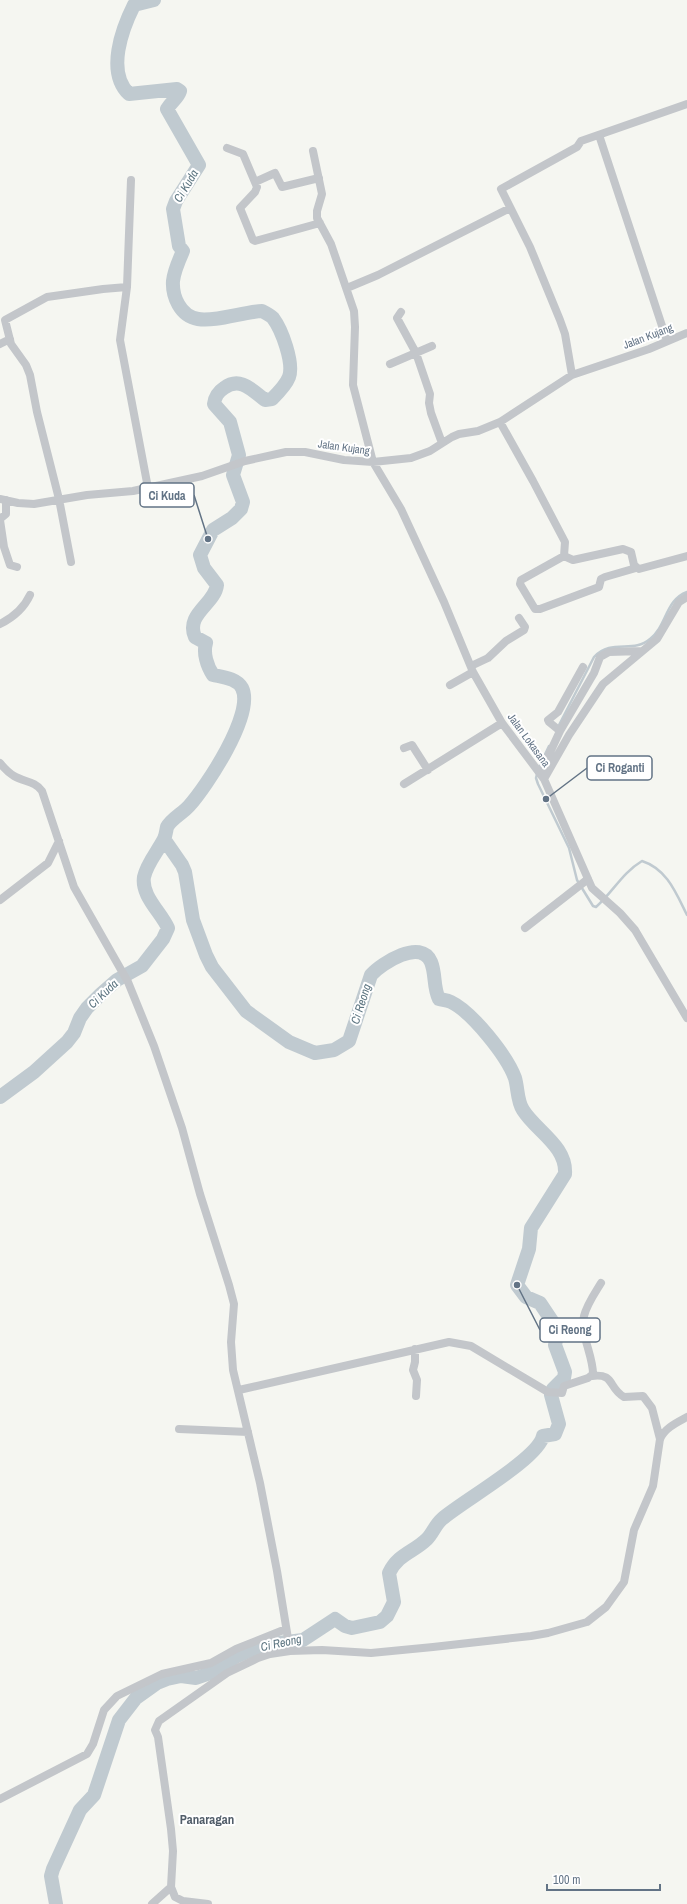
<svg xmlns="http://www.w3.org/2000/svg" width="687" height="1904" font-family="'Archivo Narrow',sans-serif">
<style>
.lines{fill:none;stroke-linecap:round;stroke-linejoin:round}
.stream{stroke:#c0cad0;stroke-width:2.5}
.river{stroke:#c0cad0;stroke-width:14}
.street{stroke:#c3c6ca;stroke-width:8}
.labels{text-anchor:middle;stroke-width:4;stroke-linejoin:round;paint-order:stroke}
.street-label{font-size:11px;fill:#627385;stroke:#fff}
.water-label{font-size:12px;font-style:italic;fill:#5e7682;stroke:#fff}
.quarter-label{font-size:13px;font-weight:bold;fill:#515d69;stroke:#fff}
.leader{fill:none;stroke:#627385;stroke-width:1.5}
.callout-dot{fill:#627385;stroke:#fff;stroke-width:1.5}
.callout{fill:#fff;stroke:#627385;stroke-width:1.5}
.callout-label{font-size:12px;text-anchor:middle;font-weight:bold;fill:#627385}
</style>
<rect width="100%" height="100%" fill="#f5f6f1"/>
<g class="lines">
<path class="stream" d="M558,727L594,657C612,638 633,654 650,639C667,626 665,600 687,592
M539,767L549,746
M537,774L536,778L538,784L569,848L577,880L593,906L596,907C613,892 622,873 642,861C667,869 676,893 687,915"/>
<path class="river" d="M0,1097L34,1072L67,1042L74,1033L80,1018L87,1008L101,994L117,980L142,966L163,939L168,928C161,912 141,896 144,877C147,863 158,851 164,839C166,835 166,831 167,827C171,819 183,813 189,806C206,787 255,714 242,688C237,678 222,677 213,675C207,666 203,653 206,643L195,637C185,614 215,604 217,585L204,568L200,555L213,530L232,518L241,509L243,502L233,475L239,455L230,422L214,404C215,396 218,392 224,388C240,376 252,390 265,400L272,399C278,393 286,385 289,377C294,363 282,330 273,318C270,315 266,313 262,311C243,312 215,322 198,319C180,316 172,296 173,281C174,271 179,260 183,251L179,246L173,209L176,201L199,165L167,109C171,102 178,98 180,91L177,89L129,94C106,72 122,29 134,5L154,0
M56,1904L51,1876L53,1869L80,1810L94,1795L119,1720L136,1698L157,1683L167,1679L181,1676L196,1678L219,1670L235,1657L263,1645L303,1640L335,1619L345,1626L352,1628L380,1622L387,1616L394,1602L389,1573C398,1554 414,1552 427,1539C433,1533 435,1525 442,1519C461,1502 538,1459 543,1436L555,1434L559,1424L551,1395L553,1389L564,1378L565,1372L555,1345L557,1335L554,1324L540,1303L526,1297L517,1285L529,1249L531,1228L565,1174C567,1146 536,1131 523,1110C517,1101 518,1088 515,1078C507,1056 472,1012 451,1002C447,1000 443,1000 439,999C433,987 436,974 431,962C421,938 382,963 371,975L349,1041L334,1050L315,1053L289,1042L246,1011L212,967L206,955L193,920L185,872L182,865L164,839"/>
<path class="street" d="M599,135L667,341
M227,148L243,154L257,187L255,192L240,208L253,240L255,241L320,223
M313,151L322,194L317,211V218L331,244L354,311L355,327L353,385L373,462L401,509L444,602L473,672L502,723L544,779L592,888L620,913L635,930L687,1018
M131,180L127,287L120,340L148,488
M255,182L275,173L282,187L319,178
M347,288L378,275L510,208
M401,312L397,318L416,353L430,394L429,403L431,413L442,443
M0,344L10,339
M390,364L432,346
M572,375L565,334L560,320L530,247L501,189L577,147L581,141L687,104
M500,422L533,481L565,542L564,556L573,560L623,549L631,552L634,565L639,569L687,556
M0,499L18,503L34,504L87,495L133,491L202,476L245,461L286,452H305L344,460L373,462L411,458L430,451L452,437L459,434L478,431L500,422L572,375L649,349L687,333
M0,519L6,514V500
M0,520L4,547L10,565L17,567
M564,556L521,580L520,584L535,609H540L599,587L601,579L605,577L636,568
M71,562L59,499L37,412L30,375L26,365L11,344L5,320L47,297L103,289L127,287
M0,624C12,618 24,608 30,595
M471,666L488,658L506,641L524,630L525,627L519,618
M450,685L473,672
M560,731L549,722L548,720L558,712L583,667
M404,748L412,745L428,770
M0,763C4,768 9,773 14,776C24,782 35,781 42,791L74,887L128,982L154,1046L182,1128L200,1194L229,1285L234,1304L231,1342L233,1370L260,1483L277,1571L290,1651
M540,774L560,731L594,673L600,657L609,652L642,651
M544,779L569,735L603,684L657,639L679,602L687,597
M404,784L502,723
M0,900L48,863L59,841
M525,928L588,879
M415,1349V1362L413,1370L417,1380L416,1396
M592,1376C615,1373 608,1388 624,1397L643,1396L652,1408L660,1439
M239,1390L449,1342L471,1346L548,1392L562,1393L564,1386L588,1378L593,1374C593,1355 580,1335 584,1316C587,1304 595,1293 601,1283
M179,1429L248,1432
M0,1799L87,1754L93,1744L104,1710L117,1696L162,1674L211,1663L236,1649L286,1629
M152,1904L171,1887
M208,1904L183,1901L175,1897L171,1887L173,1851L171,1829L158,1737L155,1730L159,1721L227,1673L258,1658L270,1654L290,1651L322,1650L371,1653L433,1647L531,1636L548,1633L587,1622L606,1607L624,1582L634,1530L653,1486L660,1439C665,1428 676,1423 687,1417"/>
</g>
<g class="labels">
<g class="street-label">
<text transform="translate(648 336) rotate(-21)" y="4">Jalan Kujang</text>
<text transform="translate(344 447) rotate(8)" y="4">Jalan Kujang</text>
<text transform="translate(529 740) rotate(54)" y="4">Jalan Lokasana</text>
</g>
<g class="water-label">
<text transform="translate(186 186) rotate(-59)" y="4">Ci Kuda</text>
<text transform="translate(103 994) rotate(-43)" y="4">Ci Kuda</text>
<text transform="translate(361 1004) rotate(-72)" y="4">Ci Reong</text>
<text transform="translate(281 1643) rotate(-12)" y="4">Ci Reong</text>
</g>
<g class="quarter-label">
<text x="207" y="1824">Panaragan</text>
</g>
</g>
<path class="leader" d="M208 539L194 495M546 799L587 768M517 1285L540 1330"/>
<g class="callout-dot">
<circle cx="208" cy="539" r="4"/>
<circle cx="546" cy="799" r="4"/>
<circle cx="517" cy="1285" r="4"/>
</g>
<g class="callout">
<rect x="140" y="483" width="54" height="24" rx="4"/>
<rect x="587" y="756" width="65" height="24" rx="4"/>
<rect x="540" y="1318" width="60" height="24" rx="4"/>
</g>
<g class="callout-label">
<text x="167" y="500">Ci Kuda</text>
<text x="620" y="772">Ci Roganti</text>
<text x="570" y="1334">Ci Reong</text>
</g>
<path d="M547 1884v6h113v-6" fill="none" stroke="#627385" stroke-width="2"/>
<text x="553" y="1884" font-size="12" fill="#627385" stroke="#ffffff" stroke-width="3" paint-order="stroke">100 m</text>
</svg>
